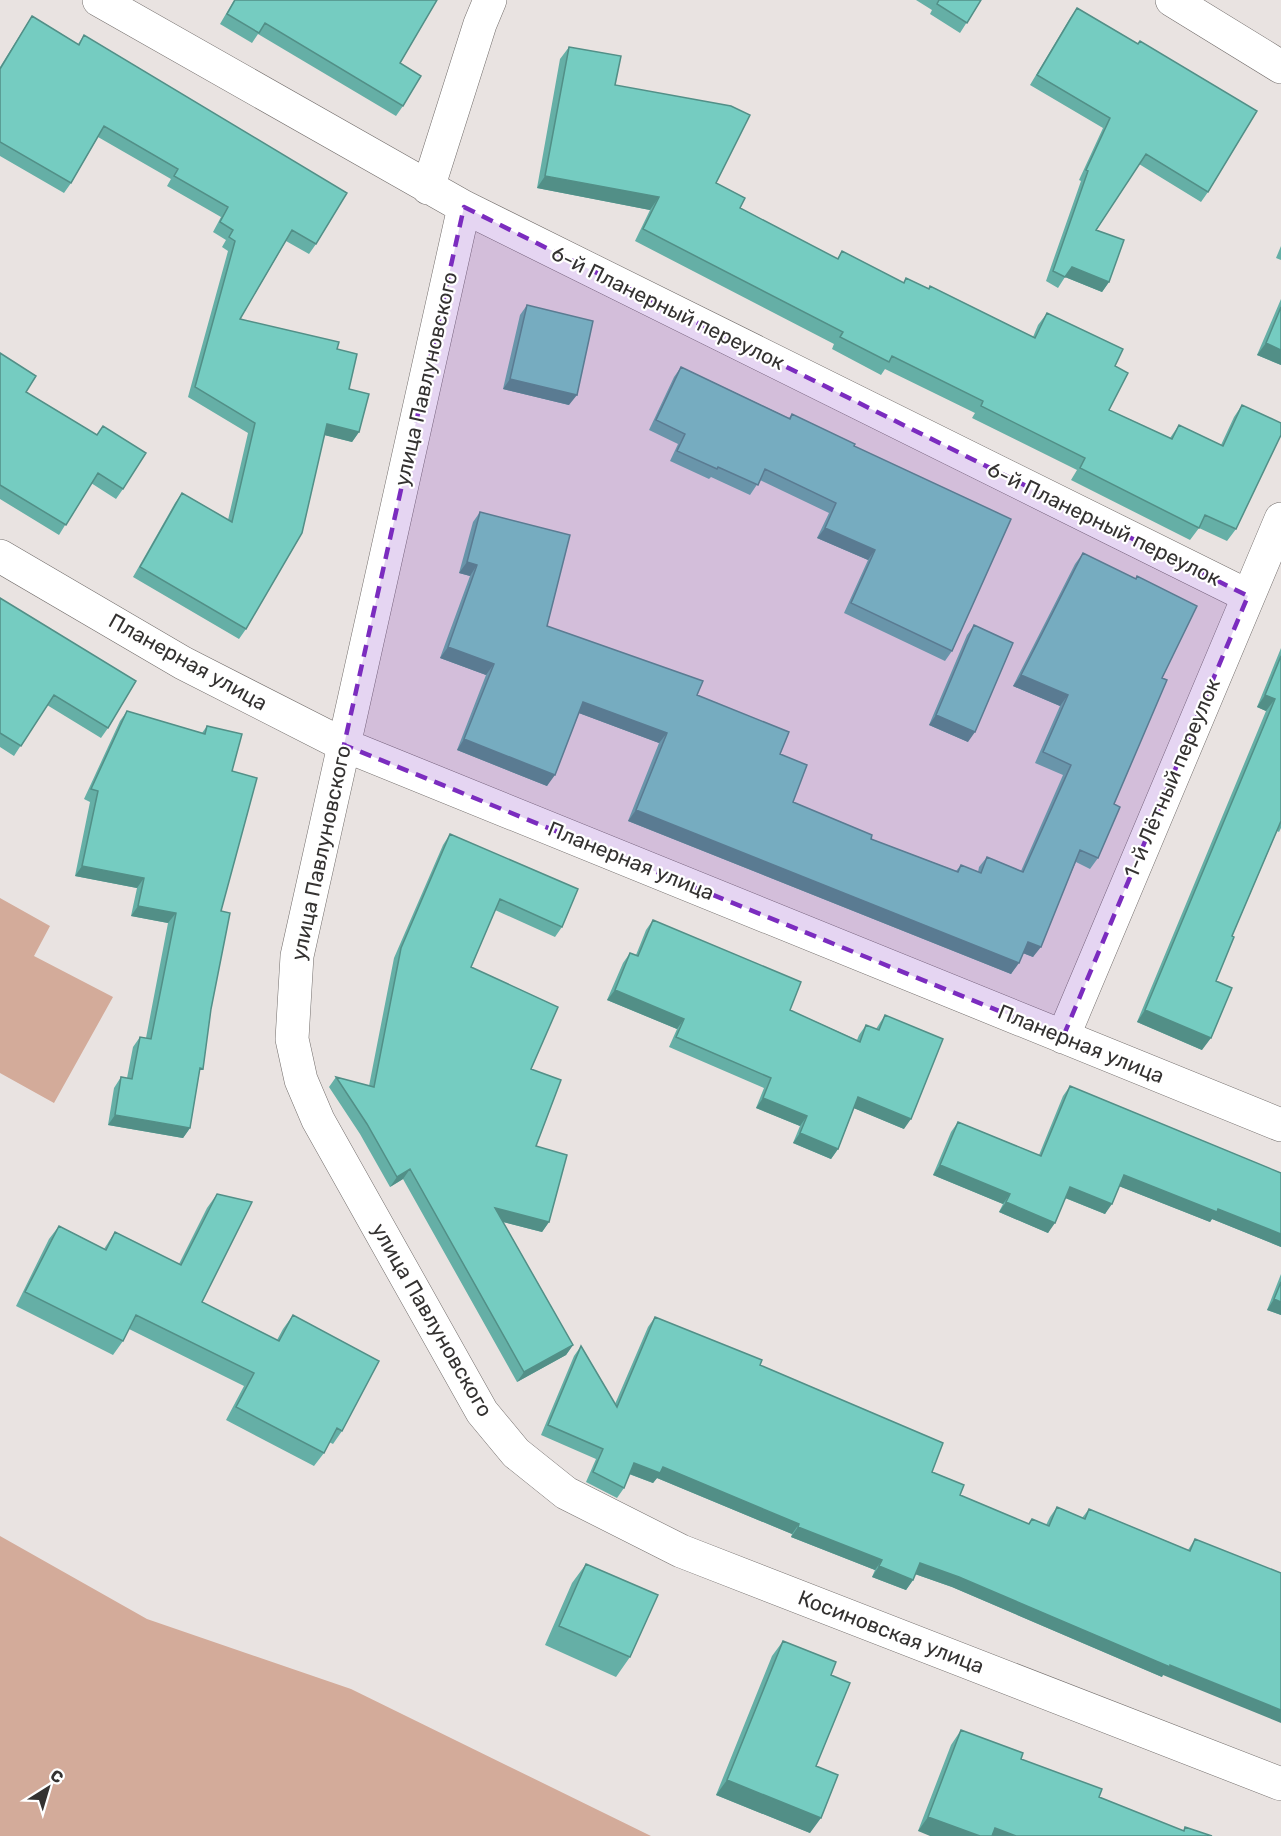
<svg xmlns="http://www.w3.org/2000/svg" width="1281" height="1836" font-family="Rubik,sans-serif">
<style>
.green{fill:#d3ab9a}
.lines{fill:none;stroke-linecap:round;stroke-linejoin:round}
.street-casing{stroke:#736e6c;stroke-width:34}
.secondary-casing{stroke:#736e6c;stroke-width:34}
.street{stroke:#fff;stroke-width:33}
.secondary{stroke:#fff;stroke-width:33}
.wall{fill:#65afa6}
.shaded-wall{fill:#528f87}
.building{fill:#75ccc1;stroke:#528f87;stroke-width:1.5}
.marked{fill:#7b2cbf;fill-opacity:0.2;stroke:#7b2cbf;stroke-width:4.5;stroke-dasharray:12 8;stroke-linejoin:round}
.labels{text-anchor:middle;stroke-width:4.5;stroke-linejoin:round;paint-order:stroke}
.street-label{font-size:21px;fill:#343231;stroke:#fff}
</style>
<rect width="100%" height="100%" fill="#e9e3e1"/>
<path class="green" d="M0,898L50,926L34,956L113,997L54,1103L0,1073Z
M0,1536L147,1619L351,1689L651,1836H0Z"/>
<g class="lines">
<g class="street-casing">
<path id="street" d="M99,0L464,207L1248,596
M428,188L480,24L490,0
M464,207L297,956L292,1039L301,1080L318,1120L482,1412L516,1453L566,1493L681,1551L1281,1784
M0,556L183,663L344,745L1281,1125
M1063,1037L1281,519"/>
</g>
<g class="secondary-casing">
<path id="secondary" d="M1172,0L1281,67"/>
</g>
<use href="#street" class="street"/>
<use href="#secondary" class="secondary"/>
</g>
<path class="wall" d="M234,0H437L400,63L403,106L396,116L258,34L252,43L220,24Z
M916,0H981L960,33L930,14L932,10Z
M1077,8L1208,192L1201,202L1139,164L1096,230L1109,282L1102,292L1065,277L1058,288L1046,281L1081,181L1079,180L1103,128L1030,85L1070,18Z
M32,16L78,44L84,35L316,244L309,254L286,241L240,319L337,349L349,389L359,432L352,442L325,435L246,629L239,639L133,577L175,503L182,493L228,520L248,433L188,397L228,251L222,247L226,240L213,232L221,217L167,186L171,179L98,137L71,183L64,193L0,156V67Z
M569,47L615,85L716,183L740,208L837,259L842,251L903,283L906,278L1033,337L1038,325L1047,313L1115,366L1109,410L1170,438L1179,425L1221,445L1234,417L1242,405L1236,529L1227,541L1199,528L1190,540L1071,480L1077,470L972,418L975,413L885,369L881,375L832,349L834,344L635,241L650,210L537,188L560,59Z
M1281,246V260L1276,258Z
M1281,299V365L1257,355Z
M527,305L569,405L503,389L520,315Z
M0,353L26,392L97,435L103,426L123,489L116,499L91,483L59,535L0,499Z
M681,367L789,418L792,414L854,446L952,651L945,661L844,613L868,560L817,538L829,513L760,480L750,495L711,477L709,479L670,461L678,444L649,430L674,377Z
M480,512L547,626L697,695L780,754L793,802L871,839L956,871L961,865L978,872L979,867L987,857L1021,871L1063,775L1035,763L1060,706L1013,686L1075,564L1083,553L1162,678L1114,804L1098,858L1090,869L1076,862L1033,957L1023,953L1011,974L628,821L659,743L579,713L547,786L457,750L486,675L440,658L470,576L459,573L473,522Z
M0,598L108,728L101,738L47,705L14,756L0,747Z
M974,625L968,742L929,725L967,635Z
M1281,648V828L1279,832L1277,831L1232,936L1216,981L1202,1050L1137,1022L1266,711L1257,707Z
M127,711L202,733L207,726L232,771L221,911L199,1074L190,1128L183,1138L108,1125L114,1088L121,1077L127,1078L133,1047L140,1037L146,1038L168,923L131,916L137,888L75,876L90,802L84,799L120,721Z
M450,834L562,927L555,937L495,910L471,967L531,1069L536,1146L549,1222L542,1232L503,1222L573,1345L566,1355L517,1382L403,1179L390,1187L360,1134L329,1087L336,1077L369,1086L394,958L443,845Z
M653,920L790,1010L857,1040L859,1035L866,1025L876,1029L885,1015L904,1129L854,1108L838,1149L831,1159L793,1143L800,1126L756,1108L764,1088L669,1047L677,1029L607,1000L623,963L630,953L636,955L646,930Z
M1070,1086L1281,1173V1247L1212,1219L1210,1222L1119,1186L1105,1214L1065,1198L1048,1233L999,1212L1003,1204L933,1175L951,1132L958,1122L1039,1155L1063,1096Z
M217,1194L202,1302L277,1340L283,1329L293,1315L342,1431L333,1444L329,1442L324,1453L314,1466L226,1420L244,1386L129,1329L123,1341L113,1355L16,1306L49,1239L59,1226L104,1249L115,1232L179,1264L207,1208Z
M1281,1274V1315L1267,1310Z
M655,1317L760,1365L932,1472L960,1495L1028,1524L1032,1519L1046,1525L1050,1517L1057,1507L1082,1518L1089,1509L1188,1550L1195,1539L1162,1677L952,1587L915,1574L913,1580L906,1590L872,1577L875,1570L791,1537L792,1534L657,1478L653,1483L629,1474L624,1488L617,1498L586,1482L596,1459L541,1435L574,1356L581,1346L615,1404L648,1327Z
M586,1564L630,1657L616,1677L545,1645L572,1583Z
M783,1641L831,1675L816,1766L810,1833L716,1795L772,1656Z
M961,1730L1099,1797L1183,1831L1185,1827L1212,1836L918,1831L951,1745Z"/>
<path class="shaded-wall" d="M545,176L659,197L650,210L537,188Z
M1072,267L1109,282L1102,292L1065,277Z
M1266,343L1281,350V365L1257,355Z
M510,379L577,395L569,405L503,389Z
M327,424L359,432L352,442L320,434Z
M825,528L875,550L868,560L817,538Z
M467,562L477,565L470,576L459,573Z
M448,647L494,664L486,675L440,658Z
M1021,675L1068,695L1060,706L1013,686Z
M1265,695L1275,699L1266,711L1257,707Z
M583,702L667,733L659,743L576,712Z
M936,715L975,732L968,742L929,725Z
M464,739L555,775L547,786L457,750Z
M636,810L1019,963L1011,974L628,821Z
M82,866L144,878L137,888L75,876Z
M138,906L176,913L168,923L131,916Z
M1028,942L1041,947L1033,957L1020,952Z
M615,990L684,1019L677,1029L607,1000Z
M1145,1010L1211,1038L1202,1050L1137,1022Z
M858,1097L911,1119L904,1129L851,1107Z
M763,1098L807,1116L800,1126L756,1108Z
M115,1115L190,1128L183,1138L108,1125Z
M800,1133L838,1149L831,1159L793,1143Z
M940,1165L1010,1194L1003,1204L933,1175Z
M410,1169L403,1179L390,1187L397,1177Z
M1124,1175L1218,1209L1281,1234V1247L1212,1219L1210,1222L1116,1185Z
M1070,1187L1112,1204L1105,1214L1063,1197Z
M1006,1202L1055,1223L1048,1233L999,1212Z
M495,1208L549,1222L542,1232L488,1218Z
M1274,1299L1281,1302V1315L1267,1310Z
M573,1345L566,1355L517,1382L524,1372Z
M634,1463L663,1467L799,1524L792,1534L657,1478L653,1483L627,1473Z
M798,1527L882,1560L875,1570L791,1537Z
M920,1563L959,1577L1170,1665L1281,1710V1723L1163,1675L1162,1677L952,1587L912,1573Z
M879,1566L913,1580L906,1590L872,1577Z
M727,1780L821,1818L810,1833L716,1795Z
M928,1817L980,1836H930L918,1831Z
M995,1828L1016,1836H989Z"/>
<path class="building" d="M235,0H437L400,63L421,76L403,106L265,23L259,33L227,14Z
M939,0H981L967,23L937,4Z
M1077,8L1138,44L1140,41L1257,111L1208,192L1146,154L1096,230L1124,240L1109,282L1072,267L1065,277L1053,271L1088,171L1086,170L1110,118L1037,75Z
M32,16L79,45L84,35L347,193L316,244L292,230L240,319L339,342L337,349L357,354L349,389L369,394L359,432L327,424L302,533L246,629L140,567L182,493L232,522L255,423L195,387L235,241L229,237L233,230L220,222L228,207L174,176L178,169L104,126L71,183L0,142V69Z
M569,47L621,56L615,85L731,106L750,115L716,183L745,198L740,208L838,259L842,251L904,283L906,278L929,289L930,286L1035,338L1047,313L1123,349L1115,366L1128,373L1109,410L1172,439L1179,425L1223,446L1242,405L1281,423V435L1236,529L1205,515L1199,528L1080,468L1085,458L981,406L983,401L892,356L889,362L840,337L843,332L643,229L659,197L545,176Z
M527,305L593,321L577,395L510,379Z
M1281,307V350L1266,343Z
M0,353L36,376L26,392L97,435L103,426L146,453L123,489L98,473L66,525L0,485Z
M681,367L790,419L792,414L855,444L854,446L1011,519L952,651L851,603L875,550L825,528L836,503L765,469L758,485L718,467L717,469L677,451L685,434L656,420Z
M480,512L570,535L547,626L703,681L697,695L789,732L780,754L807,765L793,802L872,835L871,839L958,872L961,865L981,873L987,857L1023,872L1071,765L1043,752L1068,695L1021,675L1083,553L1136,579L1137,576L1197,606L1162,678L1167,680L1114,804L1120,807L1098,858L1080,850L1041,947L1028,942L1019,963L636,810L667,733L583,702L555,775L464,739L494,664L448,647L477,565L467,562Z
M0,598L136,681L108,728L54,695L21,746L0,733Z
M974,625L1013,643L975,732L936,715Z
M1281,656V821L1232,936L1234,937L1216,981L1232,988L1211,1038L1145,1010L1275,699L1265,695Z
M127,711L205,734L207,726L242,734L232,771L257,778L221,911L230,913L211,1009L203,1069L200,1068L190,1128L115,1115L121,1077L132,1079L140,1037L151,1039L176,913L138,906L144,878L82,866L98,791L91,789Z
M450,834L578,889L562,927L500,899L471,967L558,1007L531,1069L561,1080L536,1146L567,1155L549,1222L495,1208L573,1345L524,1372L410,1169L397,1177L367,1124L336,1077L374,1087L401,948Z
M653,920L801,982L790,1010L860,1042L866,1025L879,1030L885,1015L943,1039L911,1119L858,1097L838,1149L800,1133L807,1116L763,1098L771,1078L676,1037L684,1019L615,990L630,953L638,956Z
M1070,1086L1281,1173V1234L1218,1209L1217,1212L1124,1175L1112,1204L1070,1187L1055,1223L1006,1202L1010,1194L940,1165L958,1122L1041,1156Z
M217,1194L252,1202L202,1302L279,1341L293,1315L379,1361L342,1431L337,1428L324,1453L236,1407L254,1373L136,1315L123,1341L25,1292L59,1226L106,1250L115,1232L181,1265Z
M1281,1282V1302L1274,1299Z
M655,1317L762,1360L760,1365L943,1443L932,1472L964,1485L960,1495L1029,1524L1032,1519L1049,1526L1057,1507L1085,1519L1089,1509L1190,1551L1195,1539L1281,1573V1710L1170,1665V1667L959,1577L920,1563L913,1580L879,1566L882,1560L798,1527L799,1524L663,1467L660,1473L634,1463L624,1488L593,1472L603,1449L548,1425L581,1346L617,1407Z
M586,1564L658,1595L630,1657L559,1626Z
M783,1641L836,1662L831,1675L850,1683L816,1766L838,1775L821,1818L727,1780Z
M961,1730L1023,1753L1021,1759L1102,1789L1099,1797L1184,1831L1185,1827L1212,1836H1016L995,1828L992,1836H980L928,1817Z"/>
<path class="marked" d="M464,207L1248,596L1063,1037L344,745Z"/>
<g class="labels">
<g class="street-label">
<text transform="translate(668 308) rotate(26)" y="7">6-й Планерный переулок</text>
<text transform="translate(426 379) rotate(-77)" y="7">улица Павлуновского</text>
<text transform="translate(1104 524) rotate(26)" y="7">6-й Планерный переулок</text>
<text transform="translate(188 662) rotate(29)" y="7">Планерная улица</text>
<text transform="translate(1172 778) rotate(-67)" y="7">1-й Лётный переулок</text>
<text transform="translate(321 853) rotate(-78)" y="7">улица Павлуновского</text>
<text transform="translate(631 861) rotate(22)" y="7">Планерная улица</text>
<text transform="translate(1081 1044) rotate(22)" y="7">Планерная улица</text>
<text transform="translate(432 1320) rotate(60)" y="7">улица Павлуновского</text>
<text transform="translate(891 1632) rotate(21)" y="7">Косиновская улица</text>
</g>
</g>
<g transform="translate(48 1788) rotate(37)" stroke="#ffffff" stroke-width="4.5" paint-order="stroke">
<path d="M0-4.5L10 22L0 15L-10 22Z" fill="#343231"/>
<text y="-9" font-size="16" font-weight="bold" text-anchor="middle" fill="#343231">С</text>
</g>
</svg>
